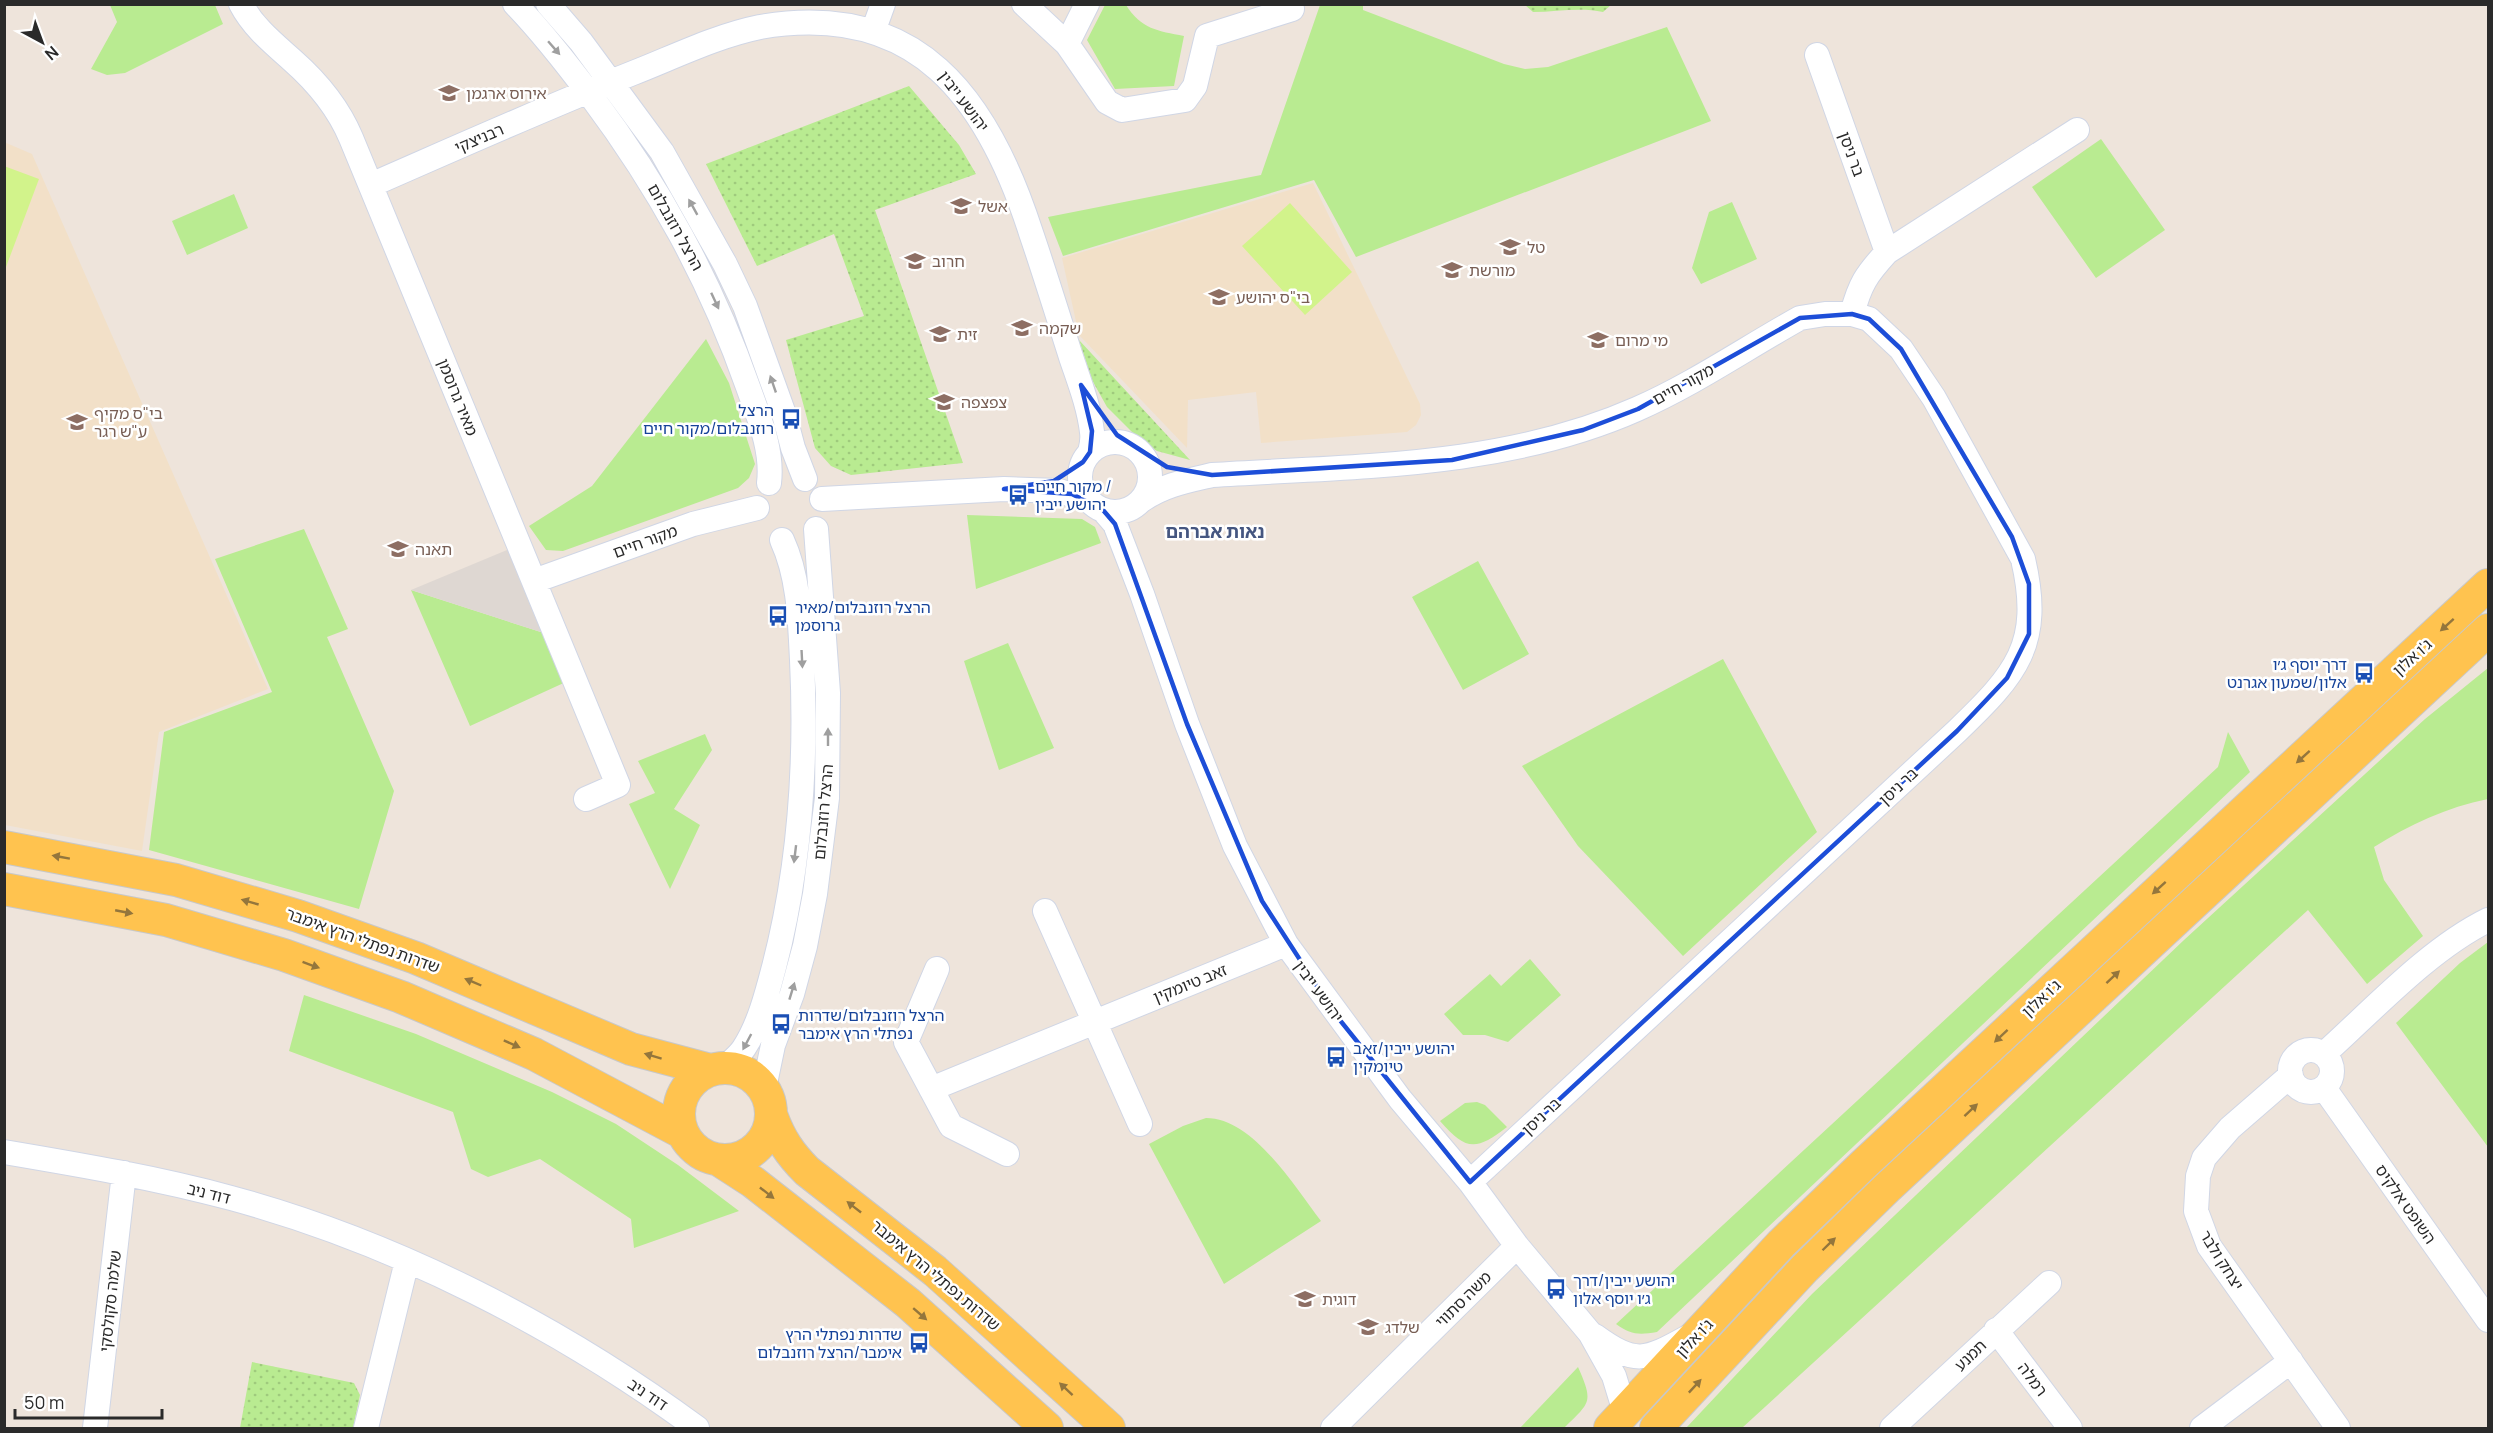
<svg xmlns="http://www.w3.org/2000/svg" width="2493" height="1433" font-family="Manrope,'Noto Sans Hebrew',sans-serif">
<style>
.education{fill:#f2e0c8}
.grass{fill:url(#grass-dots)}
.park{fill:#b9eb91}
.pitch{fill:#d2f38b}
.plaza{fill:#ded7d2}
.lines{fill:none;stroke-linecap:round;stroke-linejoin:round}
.minor-casing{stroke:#d0d6e5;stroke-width:26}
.major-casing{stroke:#c8c8c8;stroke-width:34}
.minor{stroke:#fff;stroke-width:24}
.major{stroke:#ffc34f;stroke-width:32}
.oneway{fill:#9f9f9f}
.oneway2{fill:#94763c}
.marked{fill:none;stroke:#1d4ed8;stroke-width:4.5;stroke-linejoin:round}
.labels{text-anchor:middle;stroke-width:5;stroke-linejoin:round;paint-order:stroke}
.education-label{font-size:16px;fill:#785e54;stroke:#fff;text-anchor:start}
.street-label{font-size:16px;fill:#2a2a2a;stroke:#fff}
.transit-label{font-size:16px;fill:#164399;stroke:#fff;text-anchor:start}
.neighbourhood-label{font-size:18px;font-weight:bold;fill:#455680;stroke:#fff}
</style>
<defs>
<pattern id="grass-dots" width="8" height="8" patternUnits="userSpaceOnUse" patternTransform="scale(1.5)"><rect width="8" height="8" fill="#b9eb91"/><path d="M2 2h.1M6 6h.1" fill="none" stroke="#9fca7d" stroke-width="1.8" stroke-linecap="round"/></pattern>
</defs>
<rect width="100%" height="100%" fill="#eee4db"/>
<path class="education" d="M4,142L32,154L268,689L159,732L142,851L5,825Z
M1313,183L1420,404L1421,415L1416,425L1407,432L1261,443L1256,392L1188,400L1187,448L1079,335L1062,258Z"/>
<path class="grass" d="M1525,5H1611L1603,12C1580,7 1557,12 1533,12Z
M909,86L959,145L976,174L875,210L963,463L851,475L831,466L815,448L786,340L864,316L834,234L757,266L706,164Z
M1079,340L1190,460L1157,451L1141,441L1107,407L1092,380Z
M252,1362L354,1383L360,1395L353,1428H240Z"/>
<path class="park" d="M110,5H215L223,24L125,73L107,75L91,69L117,22Z
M1105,5H1126C1141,29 1158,31 1184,36L1174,86L1115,89L1087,40Z
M1320,5H1363V10L1504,64L1525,69L1548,67L1667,27L1711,121L1356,257L1314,180L1063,256L1048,217L1261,175Z
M2101,139L2165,230L2096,278L2032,187Z
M234,194L248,228L187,255L172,221Z
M1732,202L1757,259L1701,284L1692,268L1709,212Z
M706,339L729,383L755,464L749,478L738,488L563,551L546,550L529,526L592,486Z
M967,515L1082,519L1095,527L1101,543L976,589Z
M304,529L348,629L327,637L394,791L359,909L149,850L164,732L272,692L215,559Z
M1478,561L1529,654L1463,690L1412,597Z
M411,590L547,634L568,681L470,726Z
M1008,643L1054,748L999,770L964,661Z
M1723,659L1817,832L1683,956L1578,846L1522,766Z
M2488,668V799C2447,807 2409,825 2374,847L2384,880L2423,936L2367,984L2308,910L1742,1428H1686L1812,1294L2184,940L2425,719Z
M2228,732L2250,772L1657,1332C1639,1335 1631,1335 1616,1324L2218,767Z
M705,734L712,750L674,809L700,825L670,889L629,804L655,793L638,761Z
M2488,942V1147L2396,1023L2460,963Z
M1530,959L1561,995L1508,1042L1485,1035H1463L1444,1014L1490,974L1501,986Z
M304,995L416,1034L552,1092L616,1124L678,1165L739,1211L634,1248L631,1219L540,1159L488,1177L471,1169L453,1112L289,1051Z
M1477,1102L1485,1105L1507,1127C1476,1151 1466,1151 1440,1121L1465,1103Z
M1206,1118C1253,1118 1294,1186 1321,1221L1224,1284L1149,1144L1183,1126Z
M1578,1367C1594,1403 1590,1402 1564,1428H1520Z"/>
<path class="pitch" d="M4,166L39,179L6,267L4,266Z
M1290,203L1352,272L1305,315L1242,246Z"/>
<path class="plaza" d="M519,545L547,634L411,590Z"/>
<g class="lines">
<g class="minor-casing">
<path id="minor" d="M241,4C253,27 273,43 292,60C317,82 338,107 351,138L618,785L586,799
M515,4C543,33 567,64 591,96C659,187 710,279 748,387C759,418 773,450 769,483
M548,4L581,42L662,152L725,264L745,306L784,414L793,448L805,479
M1024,4L1067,44
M1087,4L1067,44L1107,102L1122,110L1185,100L1195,86L1207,36L1292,9
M874,29L883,4
M1817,55L1887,252
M371,185C458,147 545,108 633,73C674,57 716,36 760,27C918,0 988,99 1031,233C1045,274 1058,316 1071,357C1079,381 1089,406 1092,432C1093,439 1092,445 1090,452
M1080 477a35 35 0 1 1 70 0a35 35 0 1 1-70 0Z
M822,499L1004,489L1059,491L1088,500
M1142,500C1164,485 1186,481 1212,475C1355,466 1504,468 1637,409C1694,384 1746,348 1800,318L1825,314H1852C1860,284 1866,275 1887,252L2077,130
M1103,510L1115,524L1142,594L1187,724L1235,846L1286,944L1400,1099L1470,1182L1517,1246L1590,1333L1614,1376L1625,1412
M534,581L693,524L757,508
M1045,911L1140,1124
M937,969L906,1042L951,1126L1007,1154
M2290 1071a21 21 0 1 1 42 0a21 21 0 1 1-42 0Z
M2324,1054C2373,1010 2429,949 2488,920
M725,1067C732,1061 739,1056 744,1048C759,1025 767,994 774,967C800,867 807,764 802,660C800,620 799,577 782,540
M2291,1075L2230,1128L2204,1158L2198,1176L2196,1211L2209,1246L2338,1428
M764,1088L773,1045L792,994L805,946L815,894L827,798L828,693L816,529
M2324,1088L2488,1320
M931,1089L1286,944
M4,1152C81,1165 157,1178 231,1198C397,1243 560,1327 697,1428
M1470,1182L1957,731C2016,674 2043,645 2023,559L1934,398L1901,349L1869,319L1852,314
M1996,1330L2070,1428
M1595,1336C1635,1365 1645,1361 1688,1337
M95,1428L124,1173
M366,1428L407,1261
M1333,1428L1517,1246
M1892,1428L2049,1283
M2202,1428L2291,1361"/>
</g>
<g class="major-casing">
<path id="major" d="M4,847L176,880L298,916L416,958L631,1049L710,1070
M4,889L166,920L284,955L401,997L534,1054L683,1133
M679 1114a46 46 0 1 1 92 0a46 46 0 1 1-92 0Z
M772,1117C780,1139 790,1154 807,1171L935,1271L1109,1428
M719,1160L753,1182L908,1303L1047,1428
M1610,1428L1781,1244L1864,1164L2488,585
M1656,1428L1805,1268L1887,1188L2488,630"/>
</g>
<use href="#minor" class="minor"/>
<use href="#major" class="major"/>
</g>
<defs><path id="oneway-solid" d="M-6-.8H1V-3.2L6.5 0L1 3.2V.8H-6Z" transform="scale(1.5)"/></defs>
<g class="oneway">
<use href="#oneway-solid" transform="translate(554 48) rotate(49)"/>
<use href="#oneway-solid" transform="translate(693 207) rotate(-119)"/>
<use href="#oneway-solid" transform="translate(715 301) rotate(65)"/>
<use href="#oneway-solid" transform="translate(773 384) rotate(-109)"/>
<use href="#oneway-solid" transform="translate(802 659) rotate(87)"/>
<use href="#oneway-solid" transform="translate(828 737) rotate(-90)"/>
<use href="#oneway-solid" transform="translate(795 854) rotate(97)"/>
<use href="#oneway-solid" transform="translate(792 991) rotate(-73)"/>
<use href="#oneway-solid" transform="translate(747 1042) rotate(118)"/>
</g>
<g class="oneway2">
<use href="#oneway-solid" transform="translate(2447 625) rotate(138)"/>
<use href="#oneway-solid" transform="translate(2303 757) rotate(138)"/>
<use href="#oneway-solid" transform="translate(61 857) rotate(-170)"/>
<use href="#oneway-solid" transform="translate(2159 888) rotate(138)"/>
<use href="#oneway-solid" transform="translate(250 902) rotate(-164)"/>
<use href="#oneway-solid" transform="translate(124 912) rotate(11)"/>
<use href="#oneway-solid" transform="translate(311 965) rotate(20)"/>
<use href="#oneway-solid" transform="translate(2113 977) rotate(-43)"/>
<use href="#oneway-solid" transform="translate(473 982) rotate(-157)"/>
<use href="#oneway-solid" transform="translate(2001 1036) rotate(137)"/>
<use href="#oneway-solid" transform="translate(512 1044) rotate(24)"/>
<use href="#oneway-solid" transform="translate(653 1056) rotate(-163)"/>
<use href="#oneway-solid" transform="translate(1971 1110) rotate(-43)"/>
<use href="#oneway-solid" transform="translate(767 1193) rotate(38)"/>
<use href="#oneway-solid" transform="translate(854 1207) rotate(-142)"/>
<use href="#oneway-solid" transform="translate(1829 1244) rotate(-44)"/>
<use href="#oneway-solid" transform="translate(920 1314) rotate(41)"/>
<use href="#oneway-solid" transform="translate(1695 1386) rotate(-47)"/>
<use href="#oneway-solid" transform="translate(1066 1389) rotate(-137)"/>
</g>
<path class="marked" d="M1852,314L1869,319L1901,349L2012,537L2029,584V634L2007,678L1957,731L1470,1182L1335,1014L1262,901L1187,724L1115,524L1103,510L1072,494L1004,489L1054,481L1083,462L1090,452L1092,431L1081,385L1117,435L1167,467L1212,475L1452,460L1583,430L1638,409L1800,318Z"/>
<defs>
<g id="school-bare" transform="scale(1.62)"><path d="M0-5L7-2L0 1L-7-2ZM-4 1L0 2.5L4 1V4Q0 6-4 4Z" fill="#8d6e63" stroke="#fff" stroke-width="2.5" paint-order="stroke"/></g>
<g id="bus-bare" transform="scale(1.62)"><path d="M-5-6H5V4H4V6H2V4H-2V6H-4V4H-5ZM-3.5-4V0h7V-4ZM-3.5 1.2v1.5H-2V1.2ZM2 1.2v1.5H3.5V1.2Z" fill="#1a4fb4" stroke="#fff" stroke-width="2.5" paint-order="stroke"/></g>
</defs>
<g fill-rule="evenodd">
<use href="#school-bare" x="449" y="93"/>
<use href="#school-bare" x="961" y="206"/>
<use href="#school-bare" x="1510" y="247"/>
<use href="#school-bare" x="915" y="261"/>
<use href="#school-bare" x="1452" y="270"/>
<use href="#school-bare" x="1219" y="297"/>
<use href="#school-bare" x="1022" y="328"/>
<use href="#school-bare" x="940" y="334"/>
<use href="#school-bare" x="1598" y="340"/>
<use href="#school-bare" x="944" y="402"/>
<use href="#bus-bare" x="791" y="419"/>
<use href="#school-bare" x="77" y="422"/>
<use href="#bus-bare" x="1018" y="495"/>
<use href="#school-bare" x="398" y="549"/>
<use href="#bus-bare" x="778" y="616"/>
<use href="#bus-bare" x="2364" y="673"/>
<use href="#bus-bare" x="781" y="1024"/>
<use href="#bus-bare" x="1336" y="1057"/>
<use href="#bus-bare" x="1556" y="1289"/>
<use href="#school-bare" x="1305" y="1299"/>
<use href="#school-bare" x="1368" y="1327"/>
<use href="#bus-bare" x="919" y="1343"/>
</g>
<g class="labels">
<g class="education-label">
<text x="466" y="99">אירוס ארגמן</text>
<text x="978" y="212">אשל</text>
<text x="1527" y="253">טל</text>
<text x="932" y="267">חרוב</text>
<text x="1469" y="276">מורשת</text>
<text x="1236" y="303">בי"ס יהושע</text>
<text x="1039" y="334">שקמה</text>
<text x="957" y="340">זית</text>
<text x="1615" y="346">מי מרום</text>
<text x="961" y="408">צפצפה</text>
<text x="94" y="419">בי"ס מקיף<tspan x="94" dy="18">ע"ש רגר</tspan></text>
<text x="415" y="555">תאנה</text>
<text x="1322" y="1305">דוגית</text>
<text x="1385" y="1333">שלדג</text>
</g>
<g class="street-label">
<text transform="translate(964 101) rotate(53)" y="6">יהושע ייבין</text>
<text transform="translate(479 138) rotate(-23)" y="6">רבניצקי</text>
<text transform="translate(1852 154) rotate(70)" y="6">בר ניסן</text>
<text transform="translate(676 227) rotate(61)" y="6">הרצל רוזנבלום</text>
<text transform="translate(1683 384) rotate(-29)" y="6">מקור חיים</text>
<text transform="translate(458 397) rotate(68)" y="6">מאיר גרוסמן</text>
<text transform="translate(645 541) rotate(-20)" y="6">מקור חיים</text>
<text transform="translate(2412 657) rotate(-42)" y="6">ג'ו אלון</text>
<text transform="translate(1898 786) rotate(-43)" y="6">בר ניסן</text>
<text transform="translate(823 812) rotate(-85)" y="6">הרצל רוזנבלום</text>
<text transform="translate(363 940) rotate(20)" y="6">שדרות נפתלי הרץ אימבר</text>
<text transform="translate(1190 983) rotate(-22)" y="6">זאב טיומקין</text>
<text transform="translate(1319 991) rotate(54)" y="6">יהושע ייבין</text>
<text transform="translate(2041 998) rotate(-43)" y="6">ג'ו אלון</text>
<text transform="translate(1541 1116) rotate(-43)" y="6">בר ניסן</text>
<text transform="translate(209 1193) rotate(14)" y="6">דוד ניב</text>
<text transform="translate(2406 1204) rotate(55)" y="6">השופט אלקיס</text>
<text transform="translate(2222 1260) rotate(58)" y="6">יצחק ולבר</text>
<text transform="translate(936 1275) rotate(40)" y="6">שדרות נפתלי הרץ אימבר</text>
<text transform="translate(1463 1299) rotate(-45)" y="6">משה סתווי</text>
<text transform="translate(110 1301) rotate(-84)" y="6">שלמה סקולסקי</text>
<text transform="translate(1694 1338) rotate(-47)" y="6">ג'ו אלון</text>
<text transform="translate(1970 1355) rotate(-44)" y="6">תמנע</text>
<text transform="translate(2033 1379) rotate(53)" y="6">רמלה</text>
<text transform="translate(648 1394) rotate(34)" y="6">דוד ניב</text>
</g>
<g class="transit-label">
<text x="774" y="416" text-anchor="end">הרצל<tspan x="774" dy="18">רוזנבלום/מקור חיים</tspan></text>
<text x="1035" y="492">מקור חיים /<tspan x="1035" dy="18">יהושע ייבין</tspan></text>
<text x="795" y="613">הרצל רוזנבלום/מאיר<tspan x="795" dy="18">גרוסמן</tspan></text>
<text x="2347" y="670" text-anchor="end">דרך יוסף ג׳ו<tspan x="2347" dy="18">אלון/שמעון אגרנט</tspan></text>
<text x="798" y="1021">הרצל רוזנבלום/שדרות<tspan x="798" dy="18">נפתלי הרץ אימבר</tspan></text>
<text x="1353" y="1054">יהושע ייבין/זאב<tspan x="1353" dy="18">טיומקין</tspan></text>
<text x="1573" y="1286">יהושע ייבין/דרך<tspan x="1573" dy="18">ג׳ו יוסף אלון</tspan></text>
<text x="902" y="1340" text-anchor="end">שדרות נפתלי הרץ<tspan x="902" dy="18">אימבר/הרצל רוזנבלום</tspan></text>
</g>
<g class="neighbourhood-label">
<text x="1215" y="538">נאות אברהם</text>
</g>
</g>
<rect width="2493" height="1433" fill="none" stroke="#2a2a2a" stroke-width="12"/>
<g transform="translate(42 42) rotate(139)" stroke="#ffffff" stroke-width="4.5" paint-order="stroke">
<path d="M0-4.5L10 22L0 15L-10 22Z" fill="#2a2a2a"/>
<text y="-9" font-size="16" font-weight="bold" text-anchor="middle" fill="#2a2a2a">N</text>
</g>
<path d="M15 1409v9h147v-9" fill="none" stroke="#2a2a2a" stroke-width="3"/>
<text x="24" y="1409" font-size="18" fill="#2a2a2a" stroke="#ffffff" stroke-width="4.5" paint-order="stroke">50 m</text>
</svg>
